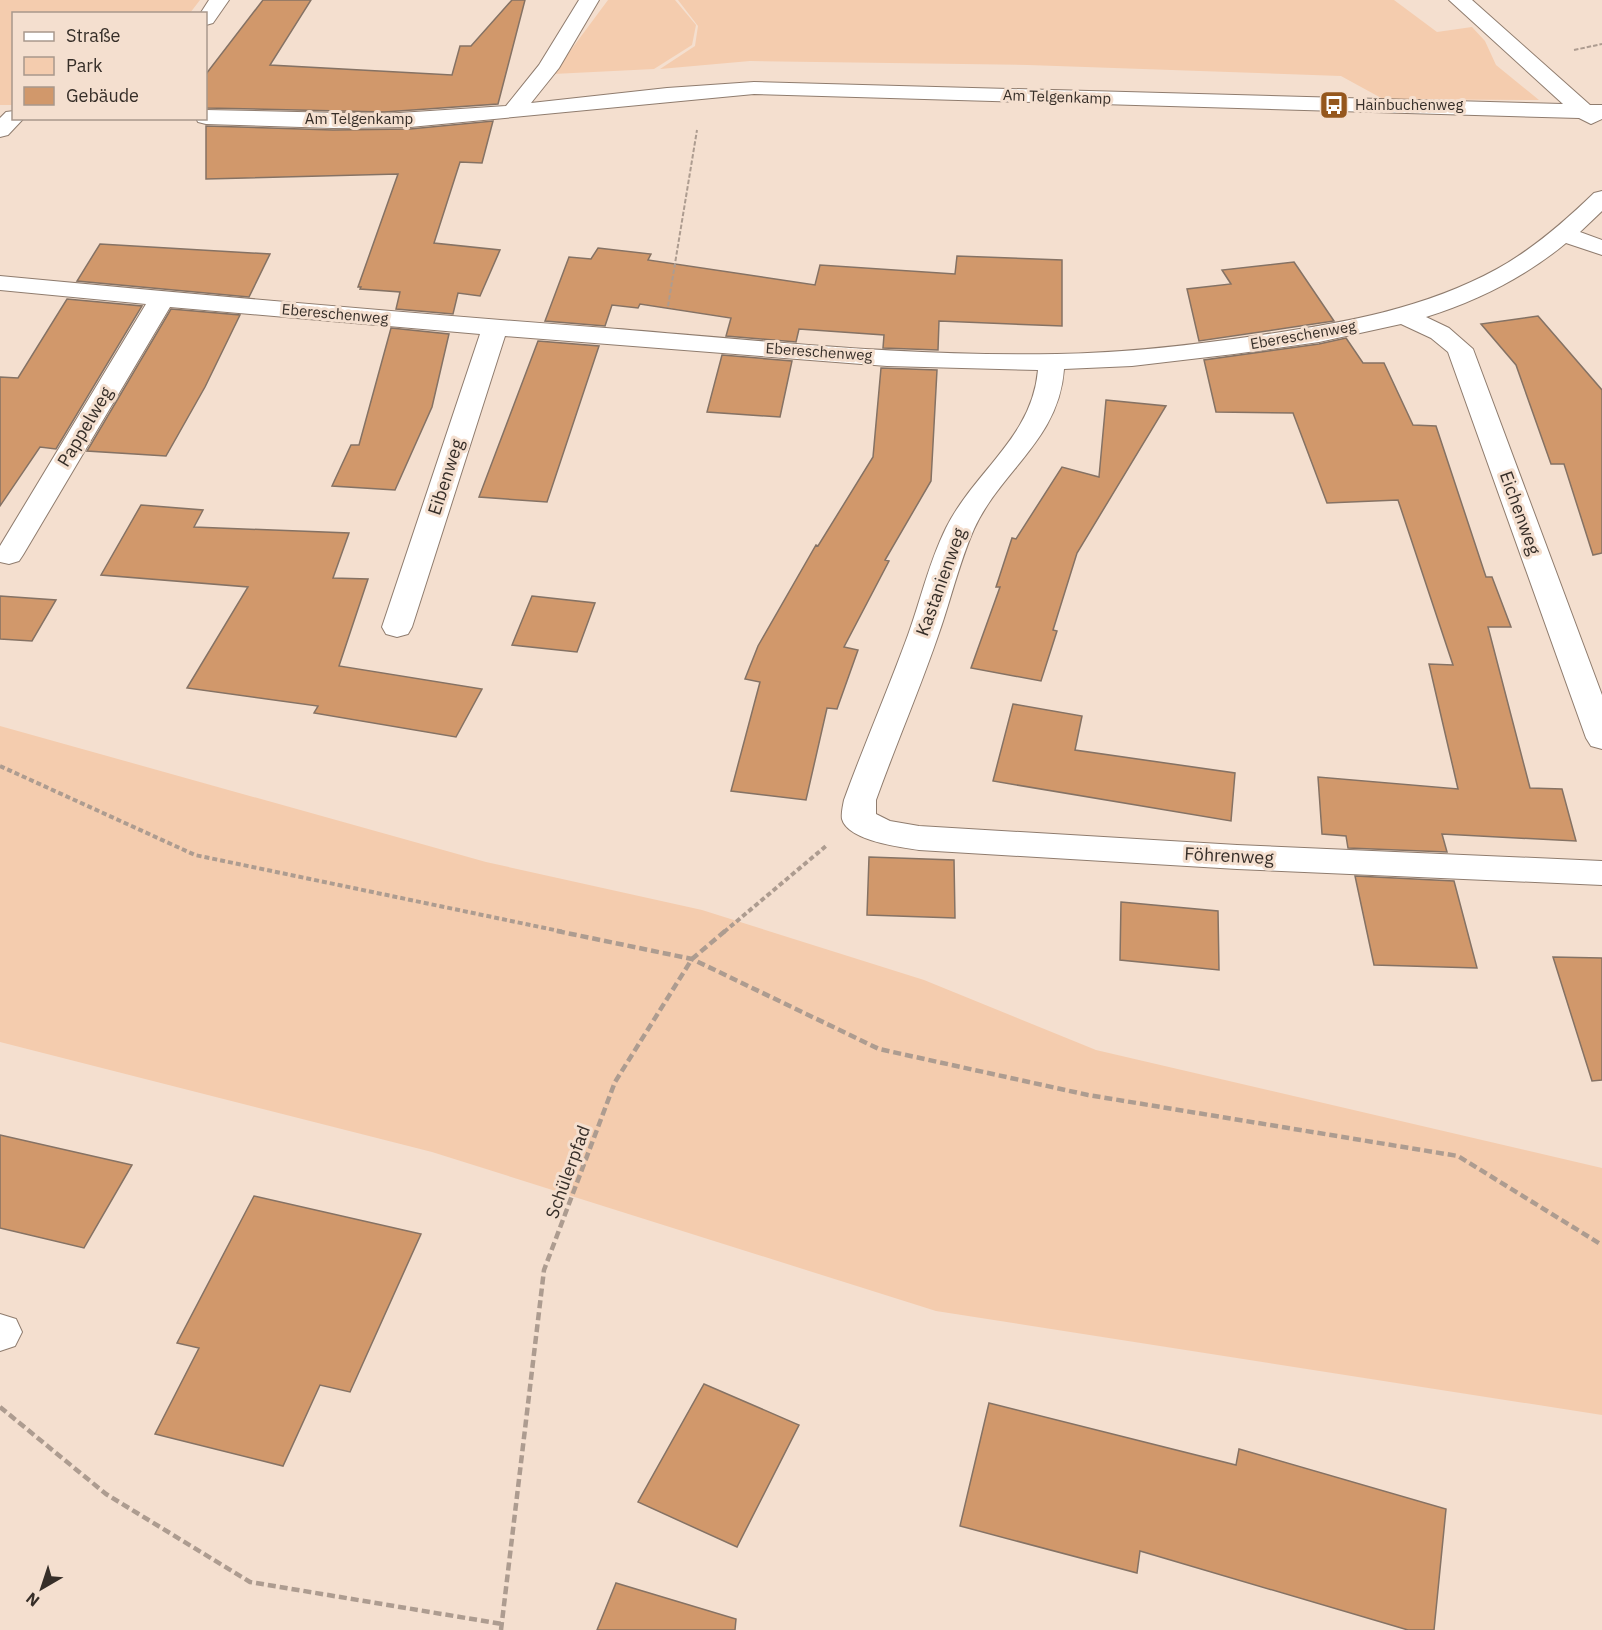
<svg xmlns="http://www.w3.org/2000/svg" width="1602" height="1630" font-family="'IBM Plex Sans',sans-serif">
<style>
.green{fill:#f4ccae}
.building{fill:#d1986b;stroke:#857264;stroke-width:1.5}
.lines{fill:none;stroke-linecap:round;stroke-linejoin:round}
.minor-casing{stroke:#8f7c6e;stroke-width:2}
.path-far2{stroke:#ad9c90;stroke-width:2;stroke-dasharray:4.5 2;stroke-linecap:butt}
.path-far1{stroke:#ad9c90;stroke-width:4;stroke-dasharray:5 3;stroke-linecap:butt}
.path{stroke:#ad9c90;stroke-width:4.5;stroke-dasharray:8 4;stroke-linecap:butt}
.minor{fill:#fff;fill-rule:evenodd}
.labels{text-anchor:middle;stroke-width:6;stroke-linejoin:round;paint-order:stroke}
.far-street-label{font-size:15px;fill:#362e28;stroke:#f4dfcf}
.far-poi-label{font-size:15px;fill:#362e28;stroke:#f4dfcf;text-anchor:start}
.street-label{font-size:18px;fill:#362e28;stroke:#f4dfcf}
</style>
<rect width="100%" height="100%" fill="#f4dfcf"/>
<path class="green" d="M0,0H200L190,13L14,14L13,105H0Z
M608,0H675L696,25L692,45L654,69L553,74Z
M678,0H1394L1437,32L1472,27L1485,41L1496,65L1539,100L1383,99L1341,76L1028,65L750,61L660,69L695,46L698,26Z
M0,726L486,862L702,910L924,980L1096,1050L1602,1168V1415L936,1311L432,1152L0,1042Z"/>
<path class="building" d="M263,0H311L270,65L452,75L460,46H471L512,0H525L498,104L384,112L206,108V74Z
M493,121L482,163L460,162L434,243L500,250L480,296L458,293L453,314L396,309L400,292L360,289L361,287H358L398,174L206,179V126L333,130L410,129Z
M100,244L270,254L249,297L77,281Z
M598,248L651,254L648,260L815,285L820,265L955,274L957,256L1062,260V326L939,321L938,350L883,348L884,335L799,329L796,342L726,336L731,318L640,304L638,308L612,305L605,326L545,321L569,257L591,259Z
M1294,262L1334,321L1199,341L1187,289L1231,284L1222,270Z
M67,299L142,306L56,449L40,447L0,506V377L18,378Z
M171,309L240,315L205,387L166,456L87,451Z
M1538,316L1602,390V553L1593,555L1564,464H1551L1516,365L1481,324Z
M391,328L449,334L432,407L395,490L332,486L351,445H359Z
M1346,338L1363,363H1384L1413,425L1436,426L1486,577H1492L1511,627H1488L1530,788L1562,789L1576,841L1442,834L1447,852L1348,848L1346,836L1322,834L1318,777L1458,789L1429,664L1453,665L1398,500L1327,503L1293,413L1216,412L1204,360L1319,344Z
M538,341L599,346L547,502L479,497Z
M722,355L792,361L780,417L707,412Z
M881,368L937,370L931,481L885,560L889,561L844,647L858,650L837,709L827,708L806,800L731,791L760,682L745,679L758,646L816,545L818,546L873,457Z
M1106,400L1166,406L1077,553L1053,630L1057,631L1041,681L971,668L1000,587H996L1012,538L1016,539L1062,467L1099,477Z
M141,505L203,510L194,527L349,533L333,578L368,579L339,666L482,689L456,737L314,713L318,706L187,688L248,587L101,575Z
M0,596L56,600L32,641L0,639Z
M532,596L595,603L577,652L512,645Z
M1013,704L1082,716L1075,750L1235,773L1231,821L993,781Z
M869,857L954,860L955,918L867,915Z
M1355,876L1454,881L1477,968L1374,965Z
M1121,902L1218,911L1219,970L1120,960Z
M1553,957L1602,958V1080L1592,1081Z
M0,1135L132,1165L84,1248L0,1228Z
M254,1196L421,1234L350,1392L320,1385L283,1466L155,1434L199,1348L177,1343Z
M704,1384L799,1425L737,1547L638,1502Z
M989,1403L1236,1465L1239,1449L1446,1509L1434,1630H1408L1140,1551L1137,1573L960,1526Z
M616,1583L736,1619L735,1630H597Z"/>
<g class="lines">
<g class="minor-casing">
<path id="minor" d="M209,0H229L213,23L206,25V14H200Z
M579,0H599L559,68L531,103L667,88L754,82L1563,104L1449,0H1472L1590,105H1602V119L1591,124L1579,118L754,94L410,127L333,128L206,124L198,122L196,118H206V110L384,114L506,106L539,65Z
M14,111V118H24L8,135L0,137V118L6,112Z
M1602,191V211L1580,232L1602,240V255L1566,243C1525,277 1477,301 1426,317L1449,328L1473,349L1602,695V749L1591,746L1586,738L1448,352L1431,338L1401,324L1319,342L1234,354L1132,366L1064,369C1059,440 1001,470 974,529C959,563 951,599 939,633C920,689 896,744 876,800V814L890,821L919,826L1237,845L1602,861V885L1237,869L919,850C901,847 848,841 842,819C841,814 843,805 844,800C864,745 888,690 908,635C921,599 929,562 946,528C975,470 1032,438 1038,370L887,366L505,336L412,627L408,634L397,637L386,634L382,627L480,334L170,307L23,555L19,561L9,564L0,562V546L146,304L0,290V276C202,295 404,313 606,328C756,340 906,357 1057,354C1125,353 1193,345 1261,335C1343,323 1424,309 1497,269C1533,249 1564,222 1594,193Z
M0,1314L16,1319L22,1332L15,1346L0,1351Z"/>
</g>
<path class="path-far2" d="M1574,50L1602,44
M668,306L697,130"/>
<path class="path-far1" d="M0,766L195,855L564,932
M724,932L826,846"/>
<path class="path" d="M557,931L692,959L879,1049L1088,1095L1458,1156L1602,1245
M0,1407L106,1494L250,1582L502,1624
M501,1630L544,1270L615,1082L692,959L725,931"/>
<use href="#minor" class="minor"/>
</g>
<defs>
<g id="bus-square" transform="scale(1.5)"><rect x="-9" y="-9" width="18" height="18" rx="4" fill="#95571d" stroke="#f4dfcf"/><path d="M-5-6H5V4H4V6H2V4H-2V6H-4V4H-5ZM-3.5-4V0h7V-4ZM-3.5 1.2v1.5H-2V1.2ZM2 1.2v1.5H3.5V1.2Z" fill="#fff"/></g>
</defs>
<g fill-rule="evenodd">
<use href="#bus-square" x="1334" y="105"/>
</g>
<g class="labels">
<g class="far-street-label">
<text transform="translate(1057 97) rotate(2)" y="5">Am Telgenkamp</text>
<text x="359" y="124">Am Telgenkamp</text>
<text transform="translate(335 314) rotate(5)" y="5">Ebereschenweg</text>
<text transform="translate(1303 335) rotate(-10)" y="5">Ebereschenweg</text>
<text transform="translate(819 352) rotate(4)" y="5">Ebereschenweg</text>
</g>
<g class="far-poi-label">
<text x="1355" y="110">Hainbuchenweg</text>
</g>
<g class="street-label">
<text transform="translate(85 427) rotate(-59)" y="6">Pappelweg</text>
<text transform="translate(446 477) rotate(-72)" y="6">Eibenweg</text>
<text transform="translate(1520 513) rotate(70)" y="6">Eichenweg</text>
<text transform="translate(941 582) rotate(-70)" y="6">Kastanienweg</text>
<text transform="translate(1229 856) rotate(3)" y="6">Föhrenweg</text>
<text transform="translate(568 1172) rotate(-70)" y="6">Schülerpfad</text>
</g>
</g>
<rect x="12" y="12" width="195" height="108" fill="#f4dfcf" stroke="#a8988c" stroke-width="1.5"/>
<rect x="24" y="32" width="30" height="9" fill="#ffffff" stroke="#a8988c" stroke-width="1.5"/>
<text x="66" y="42" font-size="18" fill="#362e28">Straße</text>
<rect x="24" y="57" width="30" height="18" fill="#f4ccae" stroke="#a8988c" stroke-width="1.5"/>
<text x="66" y="72" font-size="18" fill="#362e28">Park</text>
<rect x="24" y="87" width="30" height="18" fill="#d1986b" stroke="#a8988c" stroke-width="1.5"/>
<text x="66" y="102" font-size="18" fill="#362e28">Gebäude</text>
<g transform="translate(42 1588) rotate(219)" stroke="#f4dfcf" stroke-width="4.5" paint-order="stroke">
<path d="M0-4.5L10 22L0 15L-10 22Z" fill="#362e28"/>
<text y="-9" font-size="16" font-weight="bold" text-anchor="middle" fill="#362e28">N</text>
</g>
</svg>
